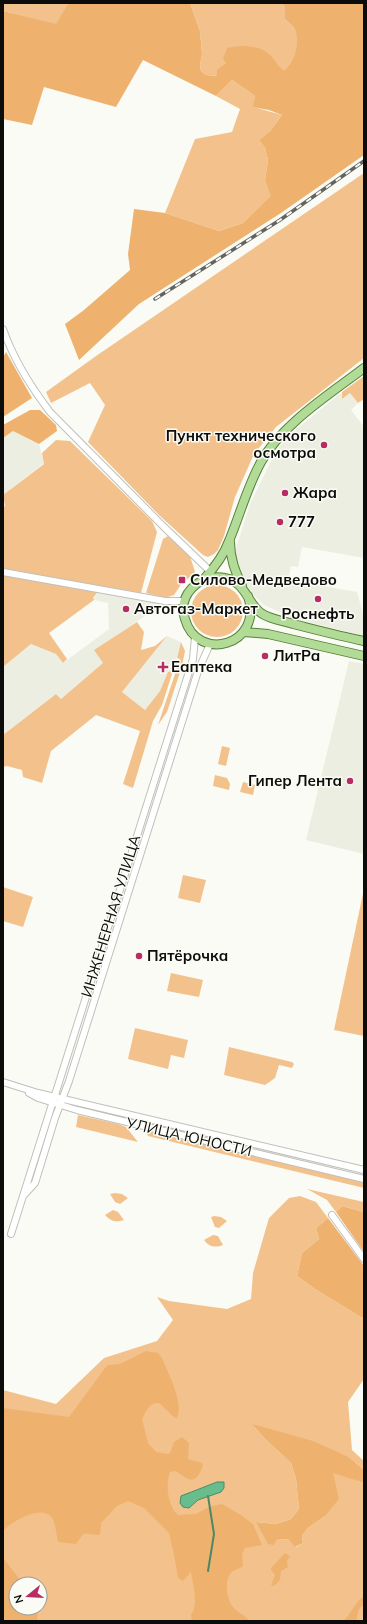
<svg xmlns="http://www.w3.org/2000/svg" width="367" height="1624" font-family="Mulish,sans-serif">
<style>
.built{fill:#edeee2}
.green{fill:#f3c28c;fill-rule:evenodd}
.forest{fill:#eeb26e}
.water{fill:#68bd8d;stroke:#4c8866}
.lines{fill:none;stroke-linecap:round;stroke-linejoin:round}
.stream{stroke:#4c8866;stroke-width:2}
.minor-casing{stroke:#c0c0ba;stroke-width:8}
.major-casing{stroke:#568339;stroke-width:10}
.minor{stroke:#fff;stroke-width:6}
.major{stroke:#b2db98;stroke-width:8}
.rail-casing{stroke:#636360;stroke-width:3.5}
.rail{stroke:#fafbf5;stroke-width:2;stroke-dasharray:6;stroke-linecap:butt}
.poi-dot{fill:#b82c64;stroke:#fafbf5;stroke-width:1.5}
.labels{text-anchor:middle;stroke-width:3;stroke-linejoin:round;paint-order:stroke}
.poi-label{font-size:15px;font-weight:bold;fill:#0c0c0a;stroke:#fafbf5;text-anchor:start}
.street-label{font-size:15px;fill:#0c0c0a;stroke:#fafbf5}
</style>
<rect width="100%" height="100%" fill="#fafbf5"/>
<path class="built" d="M342,392L341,395L350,393L358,403L351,410L364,427V558L302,547L298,567L291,566L289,577L313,584L357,592L364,617V636L295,619L264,605L249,591L242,579L235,551L250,504L276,451L288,436Z
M13,431L39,444L44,463L3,495V438Z
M102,586L160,597L158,607L95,650L104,663L61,699L56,694L3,735V667L31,644L56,654L63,663L109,629L108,603L94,600L93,599Z
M167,636L181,642L173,671L168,673L160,691L145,710L122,692Z
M349,661L364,664V854L306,840Z"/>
<path class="green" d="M3,3H68L56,25L3,11Z
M190,3H281L285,7V19C288,22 292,25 294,28C302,40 295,63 284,70L278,67L272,57L226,63L217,76L206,75L201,71L200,65L202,54L200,31Z
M232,80L255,96L254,107L282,115L271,130L259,140L265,148L268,160L265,180L272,196L243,223L219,231L165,213L195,139L232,132L240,109L216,96Z
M364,173V358L276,427L254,454L235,497L224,536L218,550L214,554L208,557L203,555L159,515L88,442L105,405L90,383L51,403L46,392L96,356Z
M364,376V399L358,403L350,393L342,399V392Z
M56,440L70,441L152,521L157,532L141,593L102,586L93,598L94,600L49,633L67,659L63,663L56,654L31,644L3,667V508L5,506L3,495L44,464L42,453Z
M168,536L190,556L195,572L180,586L174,595L165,598L146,593L163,539Z
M191 611a26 26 0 1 1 52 0a26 26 0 1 1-52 0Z
M137,622L144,632L141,650L155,646L167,636L122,692L145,710L160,691L168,672L173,671L162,705L153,721L133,788L123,784L140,731L96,715L51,751L42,783L23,777L22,770L7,766L3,767V735L56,694L61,699L103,663L94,650Z
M181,642L185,651L182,666L167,712L158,725L180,659L177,658Z
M222,746L230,748L226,766L218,764Z
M215,775L227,778L230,784L229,790L213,786Z
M243,782L255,785L253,795L240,792Z
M183,875L206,880L200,903L178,898Z
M3,887L33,897L23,927L3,921Z
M364,889V1036L334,1030Z
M171,973L203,980L199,997L167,991Z
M135,1028L188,1040L184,1058L171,1055L168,1069L128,1059Z
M229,1047L292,1062L294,1064L292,1068L279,1065L275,1078L265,1085L224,1075Z
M78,1115L118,1124L126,1127L138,1142L76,1127Z
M150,1130L364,1182V1188L148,1136L146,1133L147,1131Z
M307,1189L364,1202V1212L342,1206L336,1212L327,1200Z
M115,1193L122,1194L128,1198L120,1204L115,1202L110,1194Z
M300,1196L316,1202L328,1218L316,1228L319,1239L302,1253L297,1276L315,1289L364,1319V1379L348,1402L352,1450L364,1461V1470L349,1457L253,1425L264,1438L291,1463L296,1479L299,1509L291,1519L276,1524L257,1522L276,1540L288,1539L296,1547L303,1543L302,1536L308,1528L325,1516L333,1472L364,1483V1621H3V1390L56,1404L104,1358L157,1341L173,1320L157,1297L169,1301L227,1309L251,1299L253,1273L269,1218L289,1198ZM217,1482L208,1496L198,1500L189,1508L190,1492ZM16,1584H40V1608H16Z
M113,1210L118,1212L124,1220C116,1223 110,1221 105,1215Z
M214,1216L221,1217L227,1221L219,1228L215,1227L211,1217Z
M213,1235L218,1236L223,1245C215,1248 209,1247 204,1240Z"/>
<path class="forest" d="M68,3H190L200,31L202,54L200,65L201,71L206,75L217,76V70L226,63L223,59L227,48C243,44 262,45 273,58C277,63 278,67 284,70C295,63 301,40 294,28C292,25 288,22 285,19V7L281,3H364V155L281,213L139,304L79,360L65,324L84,310L130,270L128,254L134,209L165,213L219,231L243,223L271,196L265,180L268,160L265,148L259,140L271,130L282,115L269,110L253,107L255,96L232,80L216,96L143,60L116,107L44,87L32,125L3,119V11L56,24Z
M6,352L32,398L3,417V357Z
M30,410H40L56,425L57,431L39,444L13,431L3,438V425Z
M342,1206L364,1212V1252L336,1212Z
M328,1218L364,1266V1319L315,1289L297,1276L302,1253L319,1239L316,1228Z
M146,1351L158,1353L162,1358C168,1373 184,1402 177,1418L174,1417L159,1403C149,1402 146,1412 142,1419L148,1443L156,1452L168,1454L170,1453L174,1442L182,1437L189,1443L188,1459L202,1463L203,1465C196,1485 190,1482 176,1471L170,1472C165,1485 168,1506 178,1515L196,1514L211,1506L222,1504L241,1515L253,1524L262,1545L245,1548L242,1554L243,1566C239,1569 233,1570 230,1574C224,1582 227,1603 235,1609C240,1614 245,1615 249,1621H192L191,1615C199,1603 193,1586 191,1572L183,1581L178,1578L174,1555L169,1533L144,1508L128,1501L117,1506L101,1523L100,1535C94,1535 90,1533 83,1534L76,1544L58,1542C56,1535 56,1524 52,1518C42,1503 11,1522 3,1531V1408L69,1417L105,1368L108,1365L120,1364Z
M252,1424L313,1441L349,1457L364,1470V1483L333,1473L339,1499L325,1516L308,1528L302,1536L303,1543L295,1547L288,1539L276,1540L274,1545L268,1544L256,1522L276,1524L291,1519L299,1509L296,1479L291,1463L264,1438Z
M285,1553L290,1556L287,1561L288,1567L281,1571L280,1580L274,1586L271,1585L275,1575L271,1570V1568Z
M3,1558L18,1577L20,1584H16V1608H38L37,1621H3Z
M364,1596V1604L359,1609L356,1621H344L359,1600Z"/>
<path class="water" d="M217,1482H224V1488L221,1492L198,1500L189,1508L183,1507L180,1503L181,1496Z"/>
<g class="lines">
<path class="stream" d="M208,1496L214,1534L208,1571"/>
<g class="minor-casing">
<path id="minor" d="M3,329C13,358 31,387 50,412L164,527L211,572
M3,572L165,601H184
M3,1082L38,1093L364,1170
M29,1093L38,1098L77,1110L364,1179
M24,1195L35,1183L55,1118L69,1081L198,671L210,644
M332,1215L364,1259
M11,1234L193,659L195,637"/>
</g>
<g class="major-casing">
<path id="major" d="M230,542C230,558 235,571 242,586
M204,579C214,568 224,555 229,541C240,515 247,487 261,462C281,425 330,394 364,368
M248,596C264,646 197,663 185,619C182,611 183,601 188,593C196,581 211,575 225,578C246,582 247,603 261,613C269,619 283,621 293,624C317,630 340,636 364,641
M244,632L268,634L364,656"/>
</g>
<use href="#minor" class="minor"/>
<use href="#major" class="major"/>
<g class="rail-casing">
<path id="rail" d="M155,299L280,220L364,161"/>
</g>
<use href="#rail" class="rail"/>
</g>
<g class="poi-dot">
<circle cx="324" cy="445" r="4"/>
<circle cx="285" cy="493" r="4"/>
<circle cx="280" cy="522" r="4"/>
<rect x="178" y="576" width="8" height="8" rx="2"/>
<circle cx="318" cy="599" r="4"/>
<circle cx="126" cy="609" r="4"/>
<circle cx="265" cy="656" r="4"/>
<path d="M161 661h4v4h4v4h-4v4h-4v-4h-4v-4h4z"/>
<circle cx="350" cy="781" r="4"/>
<circle cx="139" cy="956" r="4"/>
</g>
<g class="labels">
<g class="poi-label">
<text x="316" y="441" text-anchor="end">Пункт технического<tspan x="316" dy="17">осмотра</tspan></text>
<text x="293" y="498">Жара</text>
<text x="288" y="527">777</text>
<text x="190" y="585">Силово-Медведово</text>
<text x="134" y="614">Автогаз-Маркет</text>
<text x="318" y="619" text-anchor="middle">Роснефть</text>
<text x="273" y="661">ЛитРа</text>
<text x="171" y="672">Еаптека</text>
<text x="342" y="786" text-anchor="end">Гипер Лента</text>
<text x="147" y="961">Пятёрочка</text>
</g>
<g class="street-label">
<text transform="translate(111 916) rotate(-73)" y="5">ИНЖЕНЕРНАЯ УЛИЦА</text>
<text transform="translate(189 1137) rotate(13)" y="5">УЛИЦА ЮНОСТИ</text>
</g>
</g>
<rect width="367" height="1624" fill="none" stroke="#0c0c0a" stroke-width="8"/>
<g transform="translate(28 1596) rotate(252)"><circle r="19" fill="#fafbf5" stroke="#9b9b97"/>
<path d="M0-3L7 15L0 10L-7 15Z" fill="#b82c64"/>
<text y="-6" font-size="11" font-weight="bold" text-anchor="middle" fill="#0c0c0a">N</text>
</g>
</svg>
